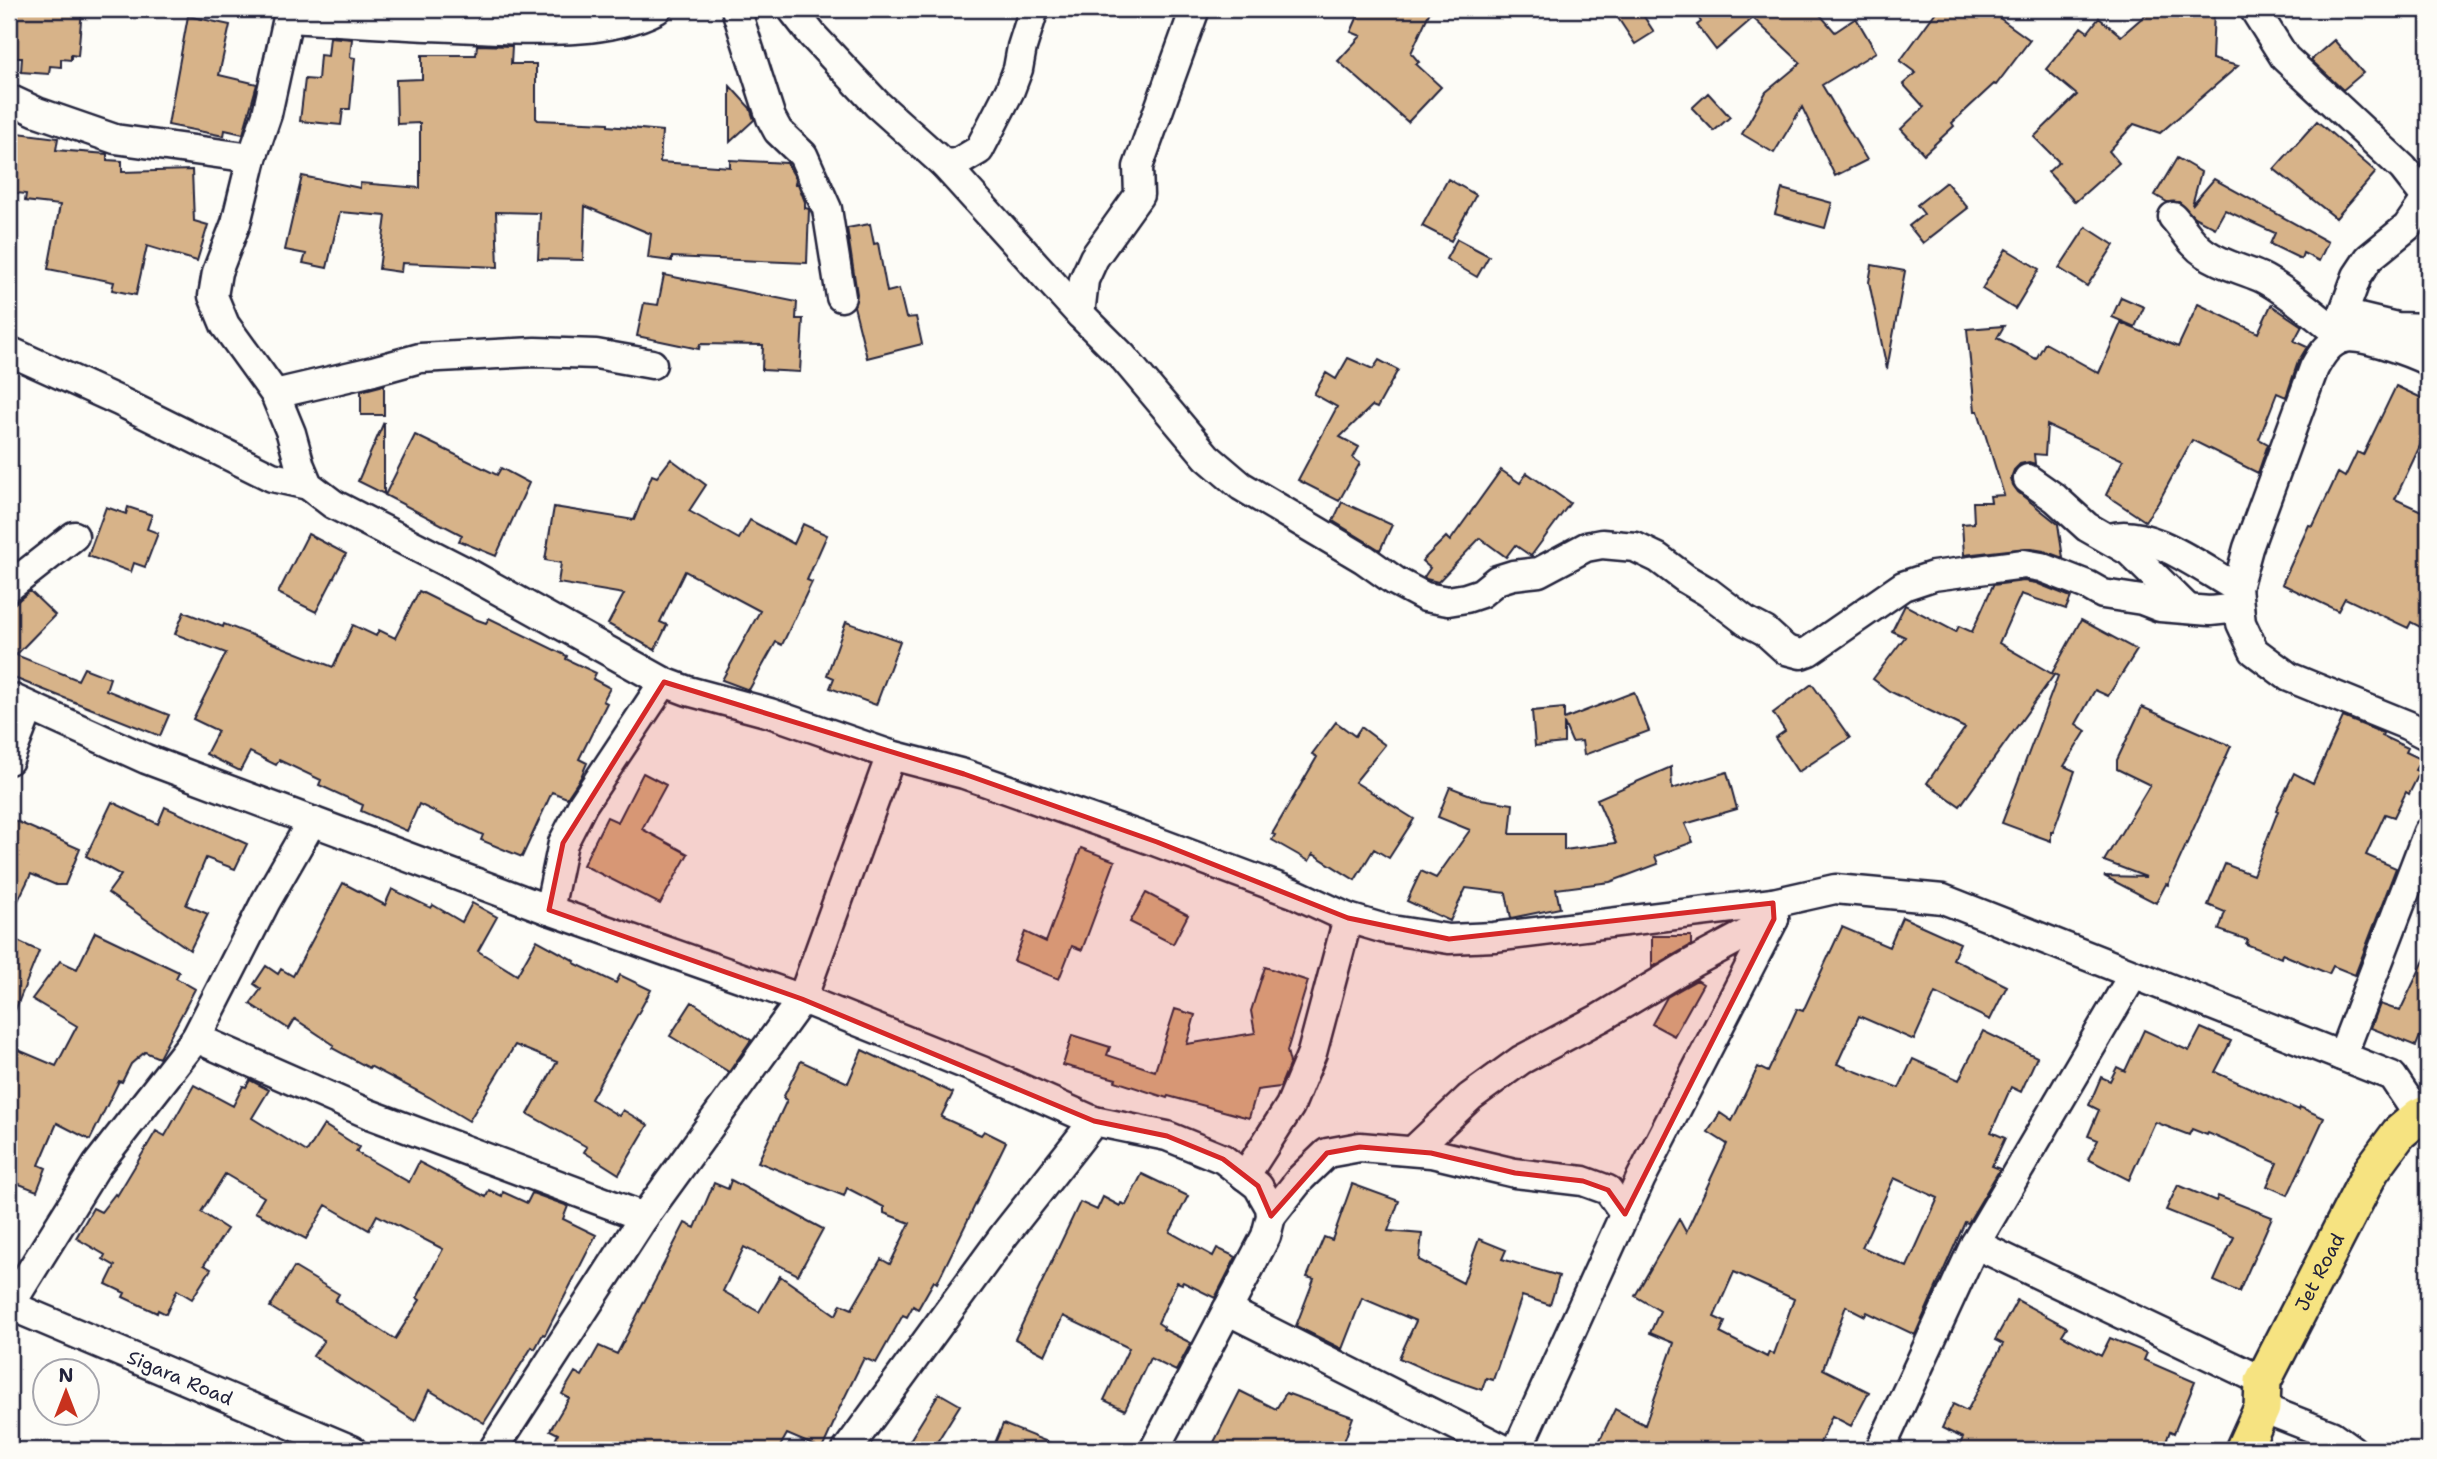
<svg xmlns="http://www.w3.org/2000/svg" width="2437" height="1459" font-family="'Shantell Sans',sans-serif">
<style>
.building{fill:#d7b389;stroke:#22223b;stroke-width:2;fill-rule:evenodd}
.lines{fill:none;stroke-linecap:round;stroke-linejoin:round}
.minor-casing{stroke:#22223b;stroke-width:33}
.major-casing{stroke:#22223b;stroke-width:40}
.minor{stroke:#fdfcf7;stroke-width:28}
.major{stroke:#f6e381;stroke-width:35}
.marked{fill:#d62828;fill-opacity:0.2;stroke:#d62828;stroke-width:5;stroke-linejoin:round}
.labels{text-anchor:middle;stroke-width:5;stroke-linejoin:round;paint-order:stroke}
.street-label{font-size:19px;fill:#22223b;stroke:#fdfcf7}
</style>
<rect width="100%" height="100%" fill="#fdfcf7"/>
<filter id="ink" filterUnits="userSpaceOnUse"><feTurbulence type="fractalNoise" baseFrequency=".0143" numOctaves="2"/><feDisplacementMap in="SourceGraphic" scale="14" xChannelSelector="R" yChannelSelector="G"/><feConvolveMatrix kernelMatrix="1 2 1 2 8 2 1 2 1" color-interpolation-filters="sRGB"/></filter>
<g filter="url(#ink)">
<path class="building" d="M9,9H82L78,56L71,55V60L61,59V67L50,66L49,74L21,72L22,58H14L15,47L9,46Z
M1361,9H1431L1411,53L1419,62L1416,64L1441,87L1408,122L1338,61L1361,36L1351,32Z
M1612,9H1639L1654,32L1635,44Z
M1694,9H1815L1835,32L1856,18L1876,52L1822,85L1867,160L1835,176L1802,107L1774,153L1742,134L1766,92L1801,63L1753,18L1716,50L1697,25L1701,22Z
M1938,9H1987L2030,40L1996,85L1994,84L1952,123L1954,126L1924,154L1901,129L1924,107L1903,84L1916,73L1900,61Z
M2162,9H2214L2212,59L2238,66L2160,133L2134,124L2109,151L2119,163L2075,202L2048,172L2059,162L2034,137L2077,95L2046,69L2081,27L2088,32L2099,18L2121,36L2151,10Z
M188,16L230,25L219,75L257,84L243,134L225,130L224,136L168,125Z
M330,37L352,39L350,57L355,58L350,109H343L341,125L300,121L305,79L318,80L320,55L328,56Z
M2334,40L2363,73L2343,90L2311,60Z
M477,45L512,46L511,64H536V118L538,120L608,123V126L662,131L660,162L730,167V160L787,163L796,179L795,184H798L805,202V208L809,209L807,263L672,257V261L648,258L651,234L585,206L583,260L538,259L540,213L496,212L498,267L402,263L401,272L379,269L386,216L340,212L327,268L303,263L306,254L285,250L302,176L360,188V183L420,188V123L397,124L396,80L422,79V55H476Z
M730,86L750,108L754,120L730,142Z
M1708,93L1730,117L1714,131L1692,108Z
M2317,121L2376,172L2336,218L2274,169Z
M18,133L58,138L56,150L107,154V160L122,161V172L192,170L194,221L208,225L197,261L147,246L136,295L112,290L114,282L48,269L60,205L25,201L26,194L9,192V155L14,156Z
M2177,158L2201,172L2192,205L2214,179L2328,242L2319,261L2303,253L2301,259L2270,244L2275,233L2225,210L2215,228L2194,217L2179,202H2167L2155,195Z
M1448,179L1476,195L1451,241L1422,226Z
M1946,182L1968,208L1923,243L1909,226L1924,214L1917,205Z
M1782,189L1832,203L1825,228L1775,214Z
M870,224L874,244L878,243L887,292L899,289L906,318L916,317L922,344L867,358L854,306L857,294L847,228Z
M2086,227L2114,245L2087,286L2059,268Z
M1457,239L1489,256L1477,277L1446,259Z
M2006,249L2039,269L2015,309L1982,289Z
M1872,265L1905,271L1887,369L1869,282Z
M664,275L797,302L796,319H803L800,372L762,370L763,345L700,344L699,349L637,336L644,303L658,305Z
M2121,297L2144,307L2135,327L2112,317Z
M2198,304L2258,333L2271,305L2302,326L2294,341L2307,347L2298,362L2286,397L2277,393L2259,439L2268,444L2258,473L2192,440L2158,503L2145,521L2106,495L2123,460L2047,425L2045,455L2034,454L2035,464L2029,462L2020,464L2014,470L2011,478L2013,485L2018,492L2058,524L2063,558L2044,551L2026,548L1964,555L1962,524L1974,523L1973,502H1991L1990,496L2004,495L1978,411H1975L1967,329L2004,326L1997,338L2036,359L2045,343L2099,373L2121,323L2178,347Z
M1348,358L1373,369L1379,360L1398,370L1377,408L1372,406L1340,437L1359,447L1353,458L1360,463L1339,501L1298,480L1337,407L1314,394L1326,373L1336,379Z
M384,385V415H361V391Z
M2396,386L2428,401V429L2395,499L2428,514V631L2411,622L2408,628L2345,598L2338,611L2282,584L2309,525L2313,526L2338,473L2345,477L2357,452L2363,455Z
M384,422V494L358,481Z
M415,435L497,475L501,468L529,483L496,556L459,541L462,535L385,495Z
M671,459L706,485L689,511L739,539L750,520L794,544L803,524L827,535L807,580L812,582L782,645L776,642L749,690L722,680L760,611L685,571L660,622L667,625L655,650L608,624L624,594L558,583L561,563L545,560L554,507L634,520L652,475L657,477Z
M1501,470L1520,483L1527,473L1570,503L1531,556L1515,545L1506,557L1480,538L1438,582L1426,579L1424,577L1430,568L1422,561L1446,537L1450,541Z
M1342,502L1392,525L1380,550L1333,521Z
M106,507L126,514L128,507L152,515L147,529L158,533L145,567L134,563L131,572L88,556Z
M308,534L346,554L316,612L278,593Z
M2024,581L2036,583L2071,597L2066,609L2021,594L1999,643L2054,675L1960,806L1927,783L1965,728L1889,691L1873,679L1905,637L1892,631L1905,605L1956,632L1959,626L1972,632L1993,585Z
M30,591L55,615L16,655L78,680L84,668L110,678L106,690L169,715L160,736L9,676V608Z
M419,591L475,619L486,623L489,618L567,656L566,659L596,673L593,679L610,688L603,701L607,703L579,759L587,763L581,777L567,798L552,792L522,857L481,840L483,835L419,804L407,831L361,811L363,805L319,785L321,780L279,760L276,765L250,752L240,771L206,754L218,731L193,719L226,653L175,634L184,612L223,627L224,624L333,667L353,625L376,636L379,630L395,638Z
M2081,620L2137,650L2108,696L2095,690L2076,724L2086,731L2064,766L2075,771L2053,832H2051V841L2002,823L2058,676L2052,673Z
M846,622L900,641L876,705L830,688L834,678L827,675Z
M1812,684L1850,738L1798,772L1775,738L1785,731L1773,713Z
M1634,692L1649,731L1584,755L1582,741L1572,742L1564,723V743L1535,746L1532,711L1564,708V719Z
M2142,707L2231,746L2168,885L2166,884L2156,903L2104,876L2146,877L2104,861L2150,785L2117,769V760Z
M2343,717L2383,733L2382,736L2408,748L2406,752L2421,759L2415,770L2420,772L2409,794L2406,792L2394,817L2385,814L2366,855L2396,868L2355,975L2333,966L2329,974L2282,954L2281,958L2246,944L2248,940L2219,930L2225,912L2208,905L2225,864L2253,875L2278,811L2276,810L2294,773L2313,783Z
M1336,722L1355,736L1361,727L1385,745L1355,782L1414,819L1389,858L1374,849L1355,880L1313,854L1309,861L1272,840L1275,835L1272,834L1317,757L1312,754Z
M1671,767L1672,789L1727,772L1737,809L1685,824L1693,842L1655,856L1658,864L1610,882L1556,889L1560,908L1511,918L1506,893L1466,888L1450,921L1407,901L1421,871L1436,878L1470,830L1438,817L1450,787L1481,799L1513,804L1510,834H1564V850L1616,843L1597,799Z
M643,773L666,785L642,829L688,854L660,904L583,865L607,817L618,822Z
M112,802L158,824L165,807L247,844L235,869L206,858L186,905L208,914L190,950L108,893L121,875L86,856Z
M9,818L80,849L65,885H56L31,874L9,919Z
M1081,848L1115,861L1082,950L1072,946L1059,979L1014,961L1025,932L1046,942Z
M343,883L385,905L392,889L431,908L433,905L462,922L472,903L497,917L478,951L517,975L537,940L575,961L574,963L616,983L620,975L651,990L591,1099L619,1116L623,1110L648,1125L619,1174L584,1152L587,1147L528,1114L557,1062L515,1045L469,1121L429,1097L370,1066L369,1068L332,1048L334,1045L295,1019L289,1029L250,1004L261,989L254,984L266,966L278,974L281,969L293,976Z
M1146,893L1188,915L1173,944L1130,922Z
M1902,917L1960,943L1953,959L2007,986L1990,1020L1935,993L1914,1040L1859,1016L1837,1064L1899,1088L1913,1059L1959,1080L1983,1031L2037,1057L2021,1092L2011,1087L1991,1132L2005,1138L1992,1166L2000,1169L1968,1223L1965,1222L1915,1335L1867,1312L1865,1316L1846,1306L1823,1369L1869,1392L1851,1426L1832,1416L1817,1450H1595L1615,1409L1645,1425L1674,1343L1650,1333L1660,1311L1635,1296L1679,1219L1686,1232L1727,1144L1708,1132L1720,1113L1732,1121L1758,1067L1768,1072L1797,1009L1803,1011L1842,927L1889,947ZM1894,1178L1938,1198L1907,1267L1862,1247ZM1734,1272L1794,1299L1774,1354L1769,1352L1767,1357L1720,1333L1725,1322L1714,1317Z
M95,932L179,972L176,978L195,989L159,1058L145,1052L131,1064L122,1082L119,1081L90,1140L57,1123L39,1165L46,1168L37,1191L9,1180V1046L56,1066L77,1026L32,999L60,961L77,969Z
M1652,936H1691V945L1652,967Z
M9,937L39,951L10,1023H9Z
M2428,952V1016L2416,1046L2371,1028L2380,1004L2400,1011Z
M1265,967L1308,981L1287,1051L1290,1063L1280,1087L1257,1090L1249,1118L1168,1096L1167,1098L1115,1081L1116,1079L1063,1065L1072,1035L1110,1047L1107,1055L1155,1071L1175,1009L1195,1015L1187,1044L1255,1033L1251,1011Z
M1697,980L1703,984L1674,1036L1652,1024L1667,997Z
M692,1002L751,1040L729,1072L670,1036Z
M2201,1028L2231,1041L2215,1072L2299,1110L2300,1107L2324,1118L2288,1195L2267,1186L2277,1163L2208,1133L2207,1135L2192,1129L2189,1135L2155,1122L2129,1180L2088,1159L2098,1140L2088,1136L2099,1110L2089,1105L2101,1077L2110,1081L2117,1067L2125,1071L2144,1030L2189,1051Z
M862,1050L953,1093L941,1117L981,1135L984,1131L1006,1142L937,1283L934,1281L918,1309L913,1306L907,1317L903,1315L876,1363L864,1358L835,1417L836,1418L822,1449L787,1434L778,1450H551L558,1434L550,1430L569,1398L562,1394L575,1372L582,1376L599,1346L617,1354L685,1223L695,1228L714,1183L728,1189L731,1180L823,1229L798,1275L744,1247L723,1291L759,1312L780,1276L836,1315L841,1304L852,1309L881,1259L890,1264L910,1223L884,1213V1207L847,1188L844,1196L758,1162L787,1100L783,1098L801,1061L848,1083Z
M250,1080L269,1090L252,1118L307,1152L324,1125L359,1147L356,1152L409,1182L419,1162L486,1197L489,1190L502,1196L503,1192L527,1203L532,1193L568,1206L563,1219L596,1235L545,1335L543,1334L535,1349L532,1347L484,1423L429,1390L415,1421L313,1356L324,1340L270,1307L294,1267L339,1294L335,1301L395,1339L420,1300L417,1298L443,1249L377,1215L369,1230L326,1205L306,1239L255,1212L264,1197L225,1174L201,1212L227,1229L204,1265L211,1269L192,1299L177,1290L166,1314L158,1310L157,1313L123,1297L125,1293L106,1284L115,1266L103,1259L105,1255L76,1238L93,1208L101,1212L115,1194L117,1196L156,1131L165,1136L194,1085L233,1106L243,1086L246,1087Z
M1142,1174L1188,1196L1170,1232L1213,1256L1217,1248L1236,1257L1215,1298L1183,1282L1182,1284L1177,1282L1158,1323L1164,1327L1163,1329L1191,1343L1176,1371L1150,1358L1125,1410L1104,1400L1129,1348L1063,1316L1045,1355L1015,1339L1080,1202L1097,1210L1103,1197L1120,1206L1121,1203L1126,1205Z
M1352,1184L1399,1201L1388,1231L1422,1234L1419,1260L1463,1283L1479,1239L1506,1250L1502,1259L1559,1276L1550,1305L1522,1296L1493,1380L1486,1378L1482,1390L1433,1373L1399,1358L1416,1321L1362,1298L1342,1349L1296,1326L1314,1279L1307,1277L1324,1237L1332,1240Z
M2178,1185L2216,1201L2218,1196L2272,1217L2239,1292L2214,1281L2234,1237L2166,1210Z
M2017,1300L2067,1327L2062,1335L2101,1356L2110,1338L2147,1353L2144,1360L2195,1382L2174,1433L2170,1431L2163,1450H1957L1963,1438L1942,1428L1953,1404L1967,1411L2003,1344L1995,1340Z
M1240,1391L1276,1409L1286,1393L1353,1417L1341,1450H1210Z
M939,1393L960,1405L932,1450H904Z
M1003,1424L1065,1449V1450H992Z"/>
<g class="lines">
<g class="minor-casing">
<g id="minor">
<path d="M290,9L267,114L252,158L236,223L217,272L213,296L225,325L275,394L291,433L300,466L308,485L333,504L466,572L664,682L688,691L770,713L891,755L964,774L1157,842L1296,894L1348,918L1385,929L1449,939L1494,937L1773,903L1835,889L1943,899L2392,1076L2419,1116"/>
<path d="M736,9L771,118L778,131L803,155L827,209L841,297"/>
<path d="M792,9L813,36L877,104L944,164L1080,314L1123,357L1207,457L1241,486L1364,559L1395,581L1425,597L1448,601L1466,598L1481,593L1497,580L1513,575L1539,572L1586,547L1602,544L1635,547L1658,558L1686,579L1708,592L1746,621L1765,631L1786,650L1801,654L1809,651L1903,586L1933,576L2024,564L2041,567L2087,585L2103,594L2142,600L2160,607L2210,611L2239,608"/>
<path d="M2254,9L2285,58L2403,168L2428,200"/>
<path d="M288,18C351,22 413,26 476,28C533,30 605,36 657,9"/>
<path d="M9,99L37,112L115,139L252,158"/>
<path d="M944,164L957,163L979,150L1010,90L1018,69L1022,47L1034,9"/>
<path d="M2173,217C2184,229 2192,245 2205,253C2222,265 2242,269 2260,277C2282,287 2324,322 2343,338"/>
<path d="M1080,314L1084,280L1094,258L1139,195L1138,167L1195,9"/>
<path d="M2343,314L2397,327L2428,328"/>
<path d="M2333,329L2343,314L2357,276L2369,258L2407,227L2427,198"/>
<path d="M9,351L119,401L272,477L308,485"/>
<path d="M2428,361C2412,353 2362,334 2344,338C2329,342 2321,355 2314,368L2248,548L2237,588L2241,623L2254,651L2289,677L2407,725L2428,736"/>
<path d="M275,394L373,371L420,358L535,352L596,354L652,364"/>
<path d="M2028,479L2055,498L2087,527L2129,551L2188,609"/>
<path d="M2110,538C2148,526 2204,570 2237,588"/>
<path d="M9,587L74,536"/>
<path d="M9,697L146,759L549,910L802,999L982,1071L1094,1121L1167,1136L1223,1159L1258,1186L1270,1207L1271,1216L1266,1236L1154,1450"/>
<path d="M9,760L29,708"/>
<path d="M549,910L563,843L583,804L664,682"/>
<path d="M196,1038L369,1114L644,1217"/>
<path d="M2342,1056L2428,832"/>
<path d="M1413,1151L1470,1097L1521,1060L1600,1018L1692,963L1774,919"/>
<path d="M1245,1176L1290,1106L1312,1053L1348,918"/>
<path d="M1271,1216L1301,1178L1327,1153L1360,1147L1431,1153L1515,1173L1583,1181L1608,1190L1625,1214"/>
<path d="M1975,1244L2263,1381"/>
<path id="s1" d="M9,1305L352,1450"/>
<path d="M10,1305L97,1165L196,1038L266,901L312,821"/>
<path d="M1227,1310L1505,1450"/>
<path d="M2262,1408L2331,1435L2352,1450"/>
<path d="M493,1450L644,1217L802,999L891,755"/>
<path d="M847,1450L1005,1234L1094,1121"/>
<path d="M1517,1450L1641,1178L1774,919L1773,903"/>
<path d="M1880,1450L1975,1244L2133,975"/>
</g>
</g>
<g class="major-casing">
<g id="major">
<path id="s2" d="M2243,1450L2262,1408L2263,1381L2371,1171L2399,1133L2419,1116L2428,1112"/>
</g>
</g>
<use href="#minor" class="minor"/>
<use href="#major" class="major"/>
</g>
</g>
<path class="marked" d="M664,682L964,774L1157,842L1348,918L1449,939L1773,903L1774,919L1625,1214L1608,1190L1583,1181L1515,1173L1431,1153L1360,1147L1327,1153L1271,1216L1258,1186L1223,1159L1167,1136L1094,1121L802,999L549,910L563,843Z"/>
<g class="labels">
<g class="street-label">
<text dy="7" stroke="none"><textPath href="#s2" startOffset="196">Jet Road</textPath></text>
<text dy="7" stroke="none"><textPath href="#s1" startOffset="186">Sigara Road</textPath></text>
</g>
</g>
<rect width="2437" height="1459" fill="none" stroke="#fdfcf7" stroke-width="35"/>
<rect x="18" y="18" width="2402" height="1424" fill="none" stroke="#22223b" stroke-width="2.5" filter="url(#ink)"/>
<g transform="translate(66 1392)"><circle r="33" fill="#fdfcf7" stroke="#a5a5ac" stroke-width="2"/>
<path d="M0-5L12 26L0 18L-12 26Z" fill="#c8321e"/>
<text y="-10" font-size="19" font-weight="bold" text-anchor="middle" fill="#22223b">N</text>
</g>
</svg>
